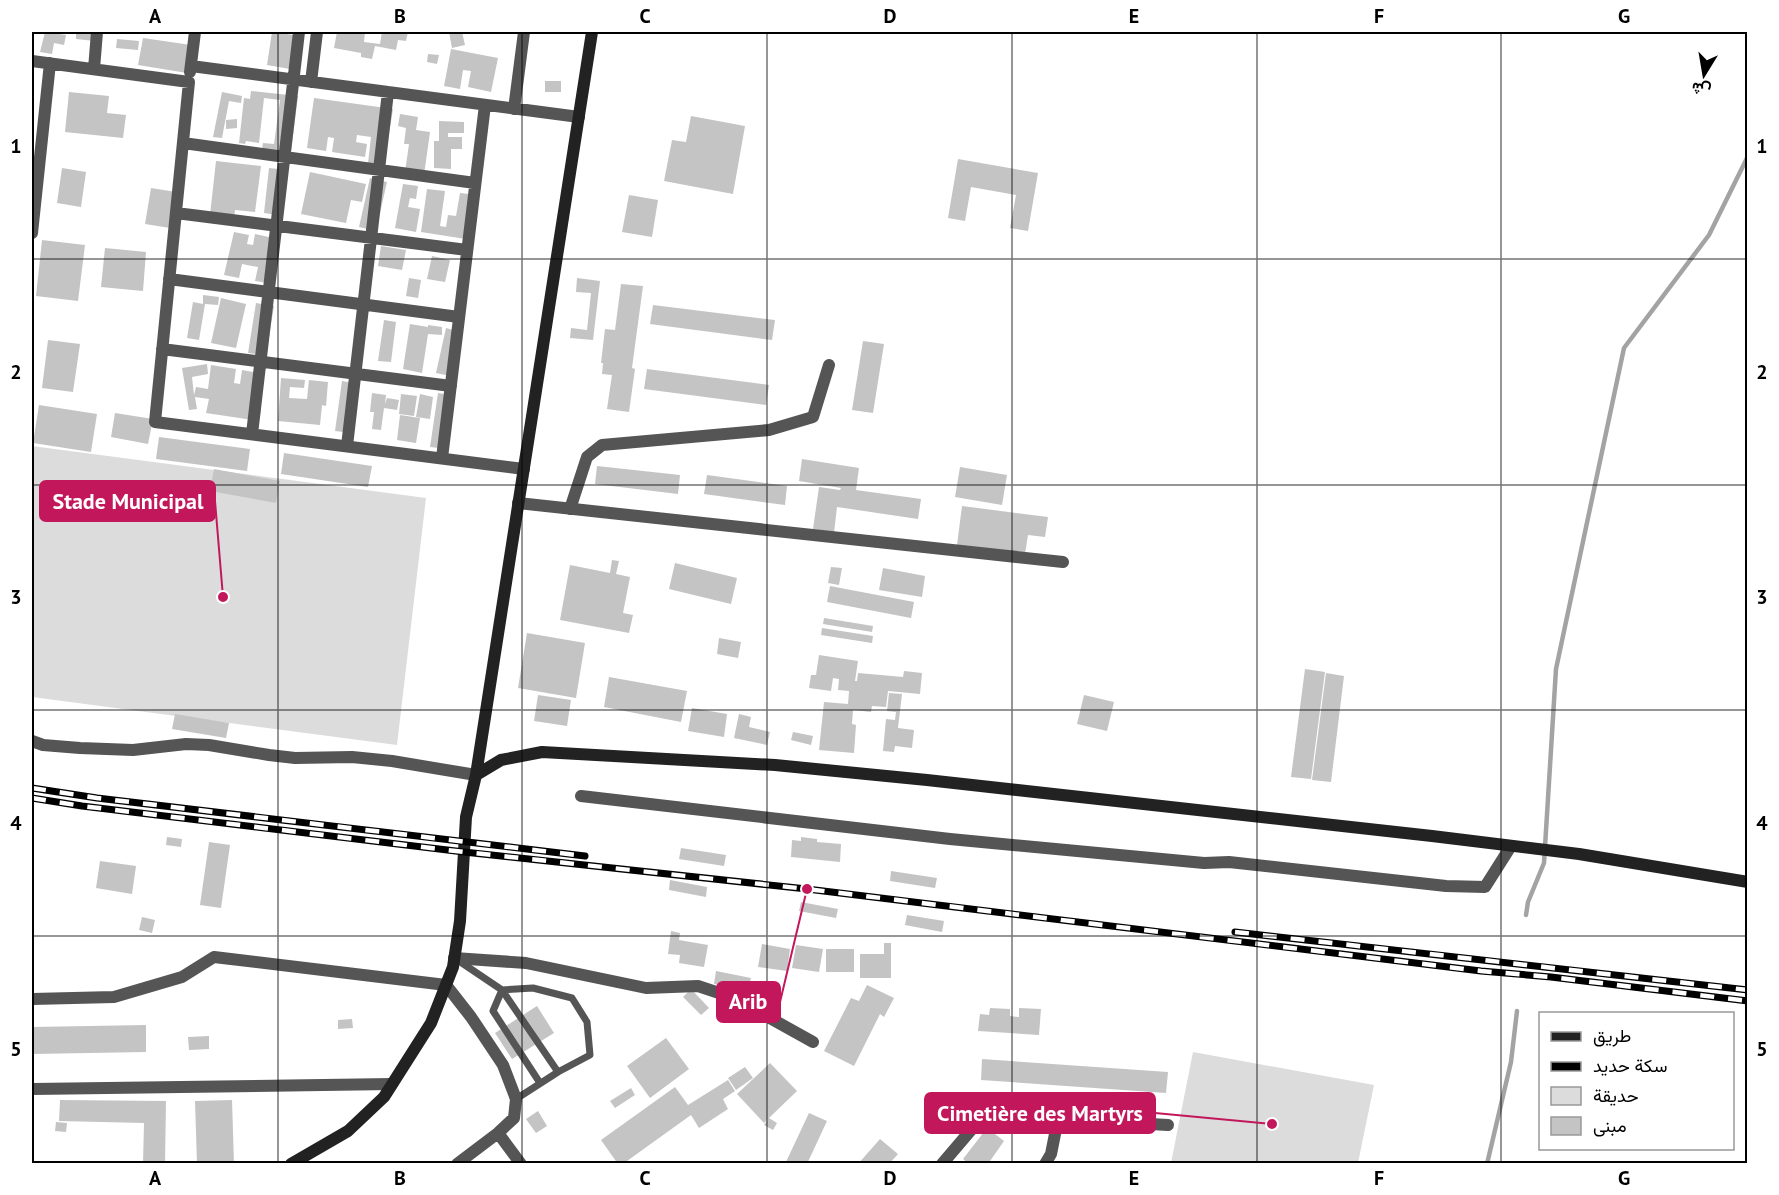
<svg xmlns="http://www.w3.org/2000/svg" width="1779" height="1195" font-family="'PT Sans',Vazirmatn,sans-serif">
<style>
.green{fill:#dcdcdc}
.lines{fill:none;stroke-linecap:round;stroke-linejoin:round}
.stream{stroke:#a3a3a3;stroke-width:4.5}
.building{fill:#c4c4c4}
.service{stroke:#555;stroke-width:7}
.minor{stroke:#555;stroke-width:12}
.tertiary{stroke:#555;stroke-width:12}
.secondary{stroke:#222;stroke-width:12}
.rail-casing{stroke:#000;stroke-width:7}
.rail{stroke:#fff;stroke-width:4.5;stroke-dasharray:14;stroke-linecap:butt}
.grid{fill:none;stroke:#000;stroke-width:1.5;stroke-opacity:0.55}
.leader{fill:none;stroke:#c2185b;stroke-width:2}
.callout-dot{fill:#c2185b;stroke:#fff;stroke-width:2}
.callout{fill:#c2185b;stroke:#c2185b;stroke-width:2}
.callout-label{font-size:22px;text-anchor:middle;font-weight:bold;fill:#fff}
.neatline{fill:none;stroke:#000;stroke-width:2}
.grid-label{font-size:20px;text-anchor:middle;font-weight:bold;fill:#000}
</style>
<rect width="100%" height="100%" fill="#fff"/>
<path class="green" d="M32,446L426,498L397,745L32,697Z
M1193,1052L1374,1085L1358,1163H1171Z"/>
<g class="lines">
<path class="stream" d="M1526,915L1528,902L1544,863L1556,669L1624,348L1709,235L1748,156
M1487,1164L1511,1062L1517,1011"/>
</g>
<path class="building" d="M45,32L66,35L64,45L54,43L52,54L40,52Z
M76,32H96L95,41L76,39Z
M272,32L294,35L290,69L267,65Z
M337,32H365L364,42L380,44L382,32H408L406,41L398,40L396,50L375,46L372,59L361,57V53L334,48Z
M449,32H462L465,45L452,48Z
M143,38L191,45L187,73L138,65Z
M117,39L139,41L138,50L116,48Z
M451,49L498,58L491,92L468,87L471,71L463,70L460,89L444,86Z
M428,54L439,55L437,64L427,62Z
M545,81H561V92H545Z
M251,91L298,96L291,152L262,149L263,143L274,144L280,100L264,98L259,143L246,141L245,144L239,143L244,98L250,99Z
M69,92L109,96L107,113L126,115L123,138L65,132Z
M222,92L242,96L241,103L229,101L222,138L213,137Z
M314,98L393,109L384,166L368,163L371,137L357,135L356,142L367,144L365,157L332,152L334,138L328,137L326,151L307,148Z
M400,114L418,117L416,130L430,132L424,175L405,172L409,144H404L406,128L398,126Z
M691,116L745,126L733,194L664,181L672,140L686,142Z
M237,119V128L226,129V120Z
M439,121L464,122V133H448V137H462V149H451V169L434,168V141H439Z
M958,159L1038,173L1028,231L1010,228L1016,195L971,187L965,221L948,218Z
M216,161L261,166L255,212L235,210L234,218L210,215Z
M62,168L86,172L81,207L57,203Z
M269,168L288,170L278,215L264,213Z
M310,172L366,184L362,202L351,200L346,223L301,214Z
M370,178L387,182L376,231L359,227Z
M403,184L418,186L416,199L410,198L408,207L420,209L416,232L395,228Z
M151,188L176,192L170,228L145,224Z
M427,189L445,191L440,226L446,227L448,215L456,216L460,193L478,195L472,240L421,232Z
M629,195L658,200L652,237L622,232Z
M234,232L249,235L247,244L253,245L255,234L278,239L268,283L255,281L258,267L242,264L239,278L224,275Z
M42,240L85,245L78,301L36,296Z
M381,246L406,250L402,270L378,266Z
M105,248L146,252L143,291L101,287Z
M432,256L450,260L445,282L427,279Z
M409,278L421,280L418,298L406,296Z
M577,278L600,281L593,340L570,338L571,328L587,330L591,293L576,292Z
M621,284L643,286L632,368L635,369L629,412L607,409L612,375L602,374L603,363H601L605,329L615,330Z
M203,295L219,297L218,305L205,304L199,340L187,338L193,302L203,304Z
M221,298L246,304L236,348L211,343Z
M256,303L274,306L266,355L248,353Z
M653,305L775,320L772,340L650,324Z
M384,320L396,322L391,362L378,361Z
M410,324L428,327V325L442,327V335L428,334L422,373L403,369Z
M446,328L460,332L450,376L436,373Z
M48,340L80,344L73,392L42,388Z
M863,341L884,344L873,413L852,410Z
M207,364L208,374L192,377L194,395L196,387L208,389L211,365L236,369L234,383L240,384L242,370L259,373L261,410L259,421L206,413L209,399L195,397L197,409L189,410L182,368Z
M647,369L769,385L766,405L644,389Z
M281,378L305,380L304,388L290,387L289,398L307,399L309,380L328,382L326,406L322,405L320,425L278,421Z
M342,381L358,384L351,433L335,431Z
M372,393L386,395L385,404L387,398L399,400L397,410L384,408L381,430L372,429L374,412H370Z
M438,393L450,395L447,449L430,447Z
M401,394L417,396L414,416L399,414Z
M420,394L433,397L430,419L416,417Z
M39,405L97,414L91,452L33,443Z
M115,413L153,419L148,444L111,437Z
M400,415L420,418L416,443L397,440Z
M159,437L250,449L247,471L156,459Z
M284,453L372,466L368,487L281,474Z
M802,459L859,468L856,490L921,499L918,519L837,507L834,533L813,529L819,487L840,490L841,488L799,481Z
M597,466L680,475L678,494L595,484Z
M960,467L1007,475L1002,505L955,497Z
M214,469L280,481L276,503L210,491Z
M707,475L787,486L785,505L704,494Z
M962,506L1048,517L1045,537L1028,535L1025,554L957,545Z
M612,560L619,561L616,574L630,577L623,613L633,615L629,633L560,620L570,565L610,573Z
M675,563L737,578L731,604L669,589Z
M831,567L842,568L839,585L828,583Z
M883,568L925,576L922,597L879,590Z
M830,586L914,602L911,618L827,602Z
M824,618L873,626L872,632L823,624Z
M822,628L873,636L872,643L821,635Z
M527,633L585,643L576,698L518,688Z
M719,638L741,642L738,658L717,654Z
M819,655L858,661L855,681H857L858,673L903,677L904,671L922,673L920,694L888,691L886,707L872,706L871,712L853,710L852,724L856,725L854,753L819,750L824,702L848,704L849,691L838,690L839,679L833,678L831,691L809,688L811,675H816Z
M1305,669L1325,672L1311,779L1291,777Z
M1326,673L1344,676L1331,782L1312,780Z
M609,677L687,691L681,722L604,707Z
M889,693L902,694L898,728L914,730L912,748L895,746L894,752L883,751L886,719L895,720L896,712L887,711Z
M538,695L571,700L567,726L534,721Z
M1084,695L1114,702L1107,731L1077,724Z
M692,708L727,714L724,737L688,731Z
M175,714L229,723L226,738L172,729Z
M739,714L751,717L749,727L770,732L767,745L734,738Z
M793,732L813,736L811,745L791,740Z
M167,837L182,839L181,847L166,845Z
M801,837L817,839V842L841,844L840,862L791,857L792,840L801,841Z
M209,842L230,845L221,908L200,905Z
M681,848L726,855L724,866L679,859Z
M100,861L136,866L132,894L96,888Z
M891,871L937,878L935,888L890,881Z
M670,880L707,887L706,897L669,890Z
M801,902L838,909L836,918L799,911Z
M907,915L944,921L942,932L905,925Z
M142,917L155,920L152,933L139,930Z
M671,931L680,933L679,940L708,945L704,967L679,963L680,955L668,954Z
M884,943H891V978H860V954H884Z
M762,944L790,949L787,971L758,967Z
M796,945L823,949L819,972L792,968Z
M826,949H854V972H826Z
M716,971L751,978L748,990L714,984Z
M867,985L894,998L884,1017L880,1014L854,1066L824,1051L851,998L859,1001Z
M691,989L709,1008L701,1015L683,997Z
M537,1006L554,1033L512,1059L495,1033Z
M990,1008L1010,1009V1016L1019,1017V1008L1041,1009L1039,1035L978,1031L980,1014L989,1015Z
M352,1019L353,1028L338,1029V1020Z
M146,1025V1052L32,1054V1027Z
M209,1036V1049L189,1050L188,1037Z
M666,1038L689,1069L650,1098L627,1066Z
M982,1059L1168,1072L1166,1093L981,1080Z
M770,1063L797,1091L769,1118L777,1123L773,1130L764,1125L768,1119L764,1123L737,1094Z
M745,1067L753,1078L736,1090L728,1078Z
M728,1080L735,1091L723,1099L728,1109L699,1128L691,1115L627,1161L629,1164H618L601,1140L675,1087L688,1105Z
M631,1088L635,1095L615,1108L610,1101Z
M60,1100L166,1101L165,1164H143L144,1123L59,1121Z
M232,1100L234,1164H197L195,1101Z
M538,1111L547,1126L536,1133L526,1119Z
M809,1113L827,1121L807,1164H785Z
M56,1122L67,1123L66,1132L55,1131Z
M987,1128L1004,1141L988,1164H969L963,1159Z
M880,1139L898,1154L889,1164H858Z"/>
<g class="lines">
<path class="service" d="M456,959L502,990L558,1072L516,1099
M540,1083L493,1011L502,990L533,988L572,998L587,1022L590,1055L558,1072"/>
<path class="minor" d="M32,61L189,82L155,422L524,469
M191,66L579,117
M94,69L97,32
M190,72L195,32
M311,82L317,32
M514,109L524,32
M183,143L475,183
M176,213L467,250
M32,233L50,63
M169,279L459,317
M162,349L451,386
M252,434L299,32
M347,446L388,92
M442,458L485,105
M518,503L1063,562
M570,509L587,457L602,445L769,430L813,417L829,365
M32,741L43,745L80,748L133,750L186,744L209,745L269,755L295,758L352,757L392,761L476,775
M581,796L950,839L1204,863L1229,862L1446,886L1485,887L1511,846
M454,958L526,963L646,988L698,986L734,998L813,1042
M32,999L114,997L182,977L214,957L446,985L471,1017L503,1065L516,1099L514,1118L498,1133L457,1164
M498,1133L521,1164
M942,1164L971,1130L991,1115L1168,1125
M1045,1164L1051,1154L1058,1119"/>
<path class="tertiary" d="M32,1089L392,1084"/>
<path class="secondary" d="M476,775L592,32
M291,1164L348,1131L384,1097L431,1023L453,967L460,921L466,817L476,775L501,760L542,752L775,765L927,780L1432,836L1579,854L1748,882"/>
<g class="rail-casing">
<path id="rail" d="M32,788L97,798L585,856
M32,798L82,806L464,852L807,889L1481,971L1551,977L1748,1001
M1235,932L1748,990"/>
</g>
<use href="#rail" class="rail"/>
</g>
<path class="grid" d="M278,32V1164M522,32V1164M767,32V1164M1012,32V1164M1257,32V1164M1501,32V1164M32,259H1748M32,485H1748M32,710H1748M32,936H1748"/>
<path class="leader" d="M223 597L215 501M807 889L780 1002M1272 1124L1155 1113"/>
<g class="callout-dot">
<circle cx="223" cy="597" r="6"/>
<circle cx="807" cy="889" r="6"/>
<circle cx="1272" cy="1124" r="6"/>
</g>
<g class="callout">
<rect x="40" y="481" width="175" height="40" rx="6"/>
<rect x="717" y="982" width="63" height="40" rx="6"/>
<rect x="925" y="1093" width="230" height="40" rx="6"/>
</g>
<g class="callout-label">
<text x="128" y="509">Stade Municipal</text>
<text x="748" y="1009">Arib</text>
<text x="1040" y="1121">Cimetière des Martyrs</text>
</g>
<rect width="1779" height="1195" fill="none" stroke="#ffffff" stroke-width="66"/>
<rect x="1539" y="1012" width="195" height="138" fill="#ffffff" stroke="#999999" stroke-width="1.5"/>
<rect x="1551" y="1032" width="30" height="9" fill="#222222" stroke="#999999" stroke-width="1.5"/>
<text x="1593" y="1042" font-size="18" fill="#000000">طريق</text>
<rect x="1551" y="1062" width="30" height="9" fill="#000000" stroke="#999999" stroke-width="1.5"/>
<text x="1593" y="1072" font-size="18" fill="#000000">سكة حديد</text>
<rect x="1551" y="1087" width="30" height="18" fill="#dcdcdc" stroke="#999999" stroke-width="1.5"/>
<text x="1593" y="1102" font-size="18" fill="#000000">حديقة</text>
<rect x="1551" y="1117" width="30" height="18" fill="#c4c4c4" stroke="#999999" stroke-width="1.5"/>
<text x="1593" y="1132" font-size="18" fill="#000000">مبنى</text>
<g transform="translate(1704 75) rotate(191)" stroke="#ffffff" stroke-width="4.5" paint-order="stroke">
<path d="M0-4.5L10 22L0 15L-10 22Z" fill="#000000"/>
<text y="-9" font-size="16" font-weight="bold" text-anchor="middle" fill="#000000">ش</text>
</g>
<rect x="33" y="33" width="1713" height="1129" class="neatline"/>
<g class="grid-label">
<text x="155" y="23">A</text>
<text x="400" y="23">B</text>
<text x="645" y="23">C</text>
<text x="890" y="23">D</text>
<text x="1134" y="23">E</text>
<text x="1379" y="23">F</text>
<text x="1624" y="23">G</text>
<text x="16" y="153">1</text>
<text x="1762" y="153">1</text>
<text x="16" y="379">2</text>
<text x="1762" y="379">2</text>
<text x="16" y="604">3</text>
<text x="1762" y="604">3</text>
<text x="16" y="830">4</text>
<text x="1762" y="830">4</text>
<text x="16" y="1056">5</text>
<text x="1762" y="1056">5</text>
<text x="155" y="1185">A</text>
<text x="400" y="1185">B</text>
<text x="645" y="1185">C</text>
<text x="890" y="1185">D</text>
<text x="1134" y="1185">E</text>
<text x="1379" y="1185">F</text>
<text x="1624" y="1185">G</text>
</g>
</svg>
